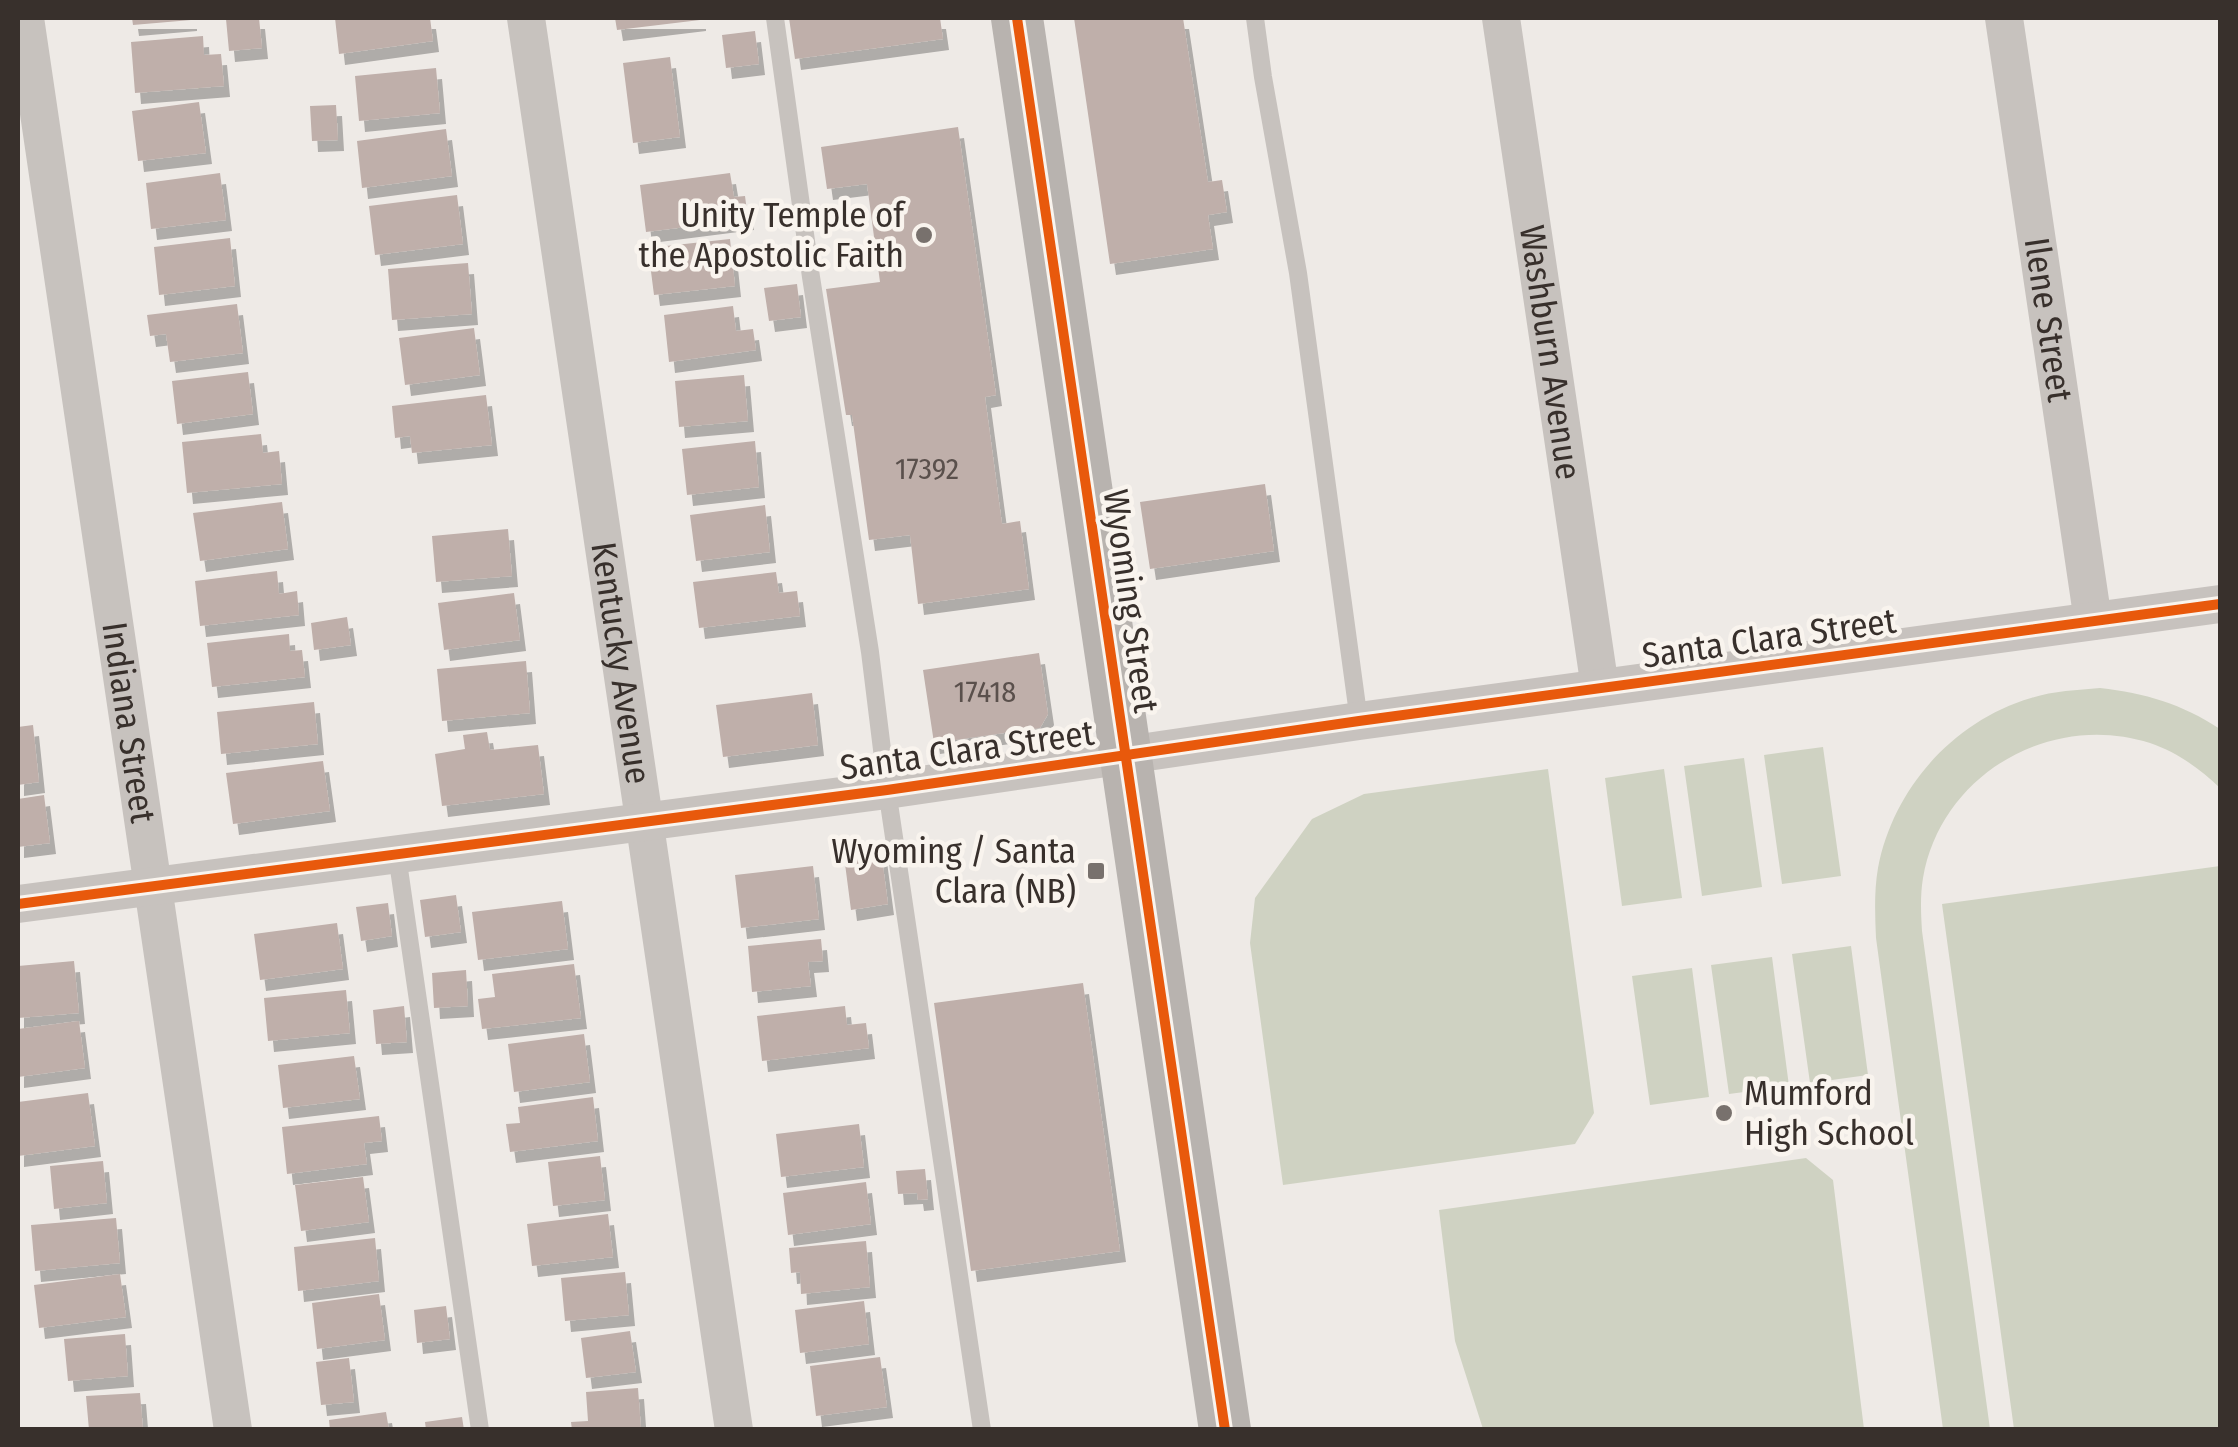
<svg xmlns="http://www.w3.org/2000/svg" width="2238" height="1447" font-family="'Fira Sans Condensed',sans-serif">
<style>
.green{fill:#cfd2c2}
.building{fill:#bfafaa;filter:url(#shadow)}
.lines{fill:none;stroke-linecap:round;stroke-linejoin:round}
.lane{stroke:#c7c2be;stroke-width:18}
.street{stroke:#c7c2be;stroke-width:38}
.secondary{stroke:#b8b3af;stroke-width:52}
.cycleway-casing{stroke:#f9f4ee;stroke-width:16}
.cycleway{stroke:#e8590c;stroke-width:10}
.poi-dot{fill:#78716d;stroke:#f9f4ee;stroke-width:4}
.labels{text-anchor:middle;stroke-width:9;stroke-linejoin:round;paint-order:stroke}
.number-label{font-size:30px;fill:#5a504c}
.poi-label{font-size:35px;fill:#38302c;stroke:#f9f4ee;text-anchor:end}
.street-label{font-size:35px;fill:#38302c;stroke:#f9f4ee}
</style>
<defs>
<filter id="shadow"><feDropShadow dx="6" dy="11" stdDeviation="0" flood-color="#0004"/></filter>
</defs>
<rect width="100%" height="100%" fill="#eeeae6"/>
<path class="green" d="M2100,688C2145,693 2182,704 2220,729V788C2200,769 2177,752 2150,743C2051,711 1941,774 1923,878C1920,896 1921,914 1922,931L1990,1429H1943L1876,938C1875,915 1874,891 1878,868C1893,789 1953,721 2031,698C2053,691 2077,690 2100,688Z
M1823,747L1841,876L1782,884L1764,755Z
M1744,758L1762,887L1702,896L1684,766Z
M1548,769L1594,1113L1575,1144L1283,1185L1250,943L1255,898L1312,819L1364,794Z
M1664,769L1682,898L1622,906L1605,778Z
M2220,866V1429H2014L1942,904Z
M1851,946L1868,1075L1810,1083L1792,954Z
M1772,957L1789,1086L1729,1094L1711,965Z
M1692,968L1709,1097L1650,1105L1632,976Z
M1806,1158L1833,1180L1864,1429H1483L1455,1341L1439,1210Z"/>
<path class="building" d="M132,18H191V20L133,25Z
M244,18H259L262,48L229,51L226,19Z
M335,18H430L433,41L339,54Z
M615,18H700V20L617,30Z
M789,18H940L943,39L795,59Z
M1074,18H1183L1208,182L1222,180L1227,212L1208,215L1213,249L1110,264Z
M755,31L759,64L726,68L722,35Z
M203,36L204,55L221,54L224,86L135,93L131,42Z
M670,57L680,137L633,143L623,63Z
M436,68L440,113L359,121L355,76Z
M199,102L206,153L138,161L132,111Z
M336,105L338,140L312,141L310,106Z
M958,127L996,395L985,397L1002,524L1020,521L1029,589L918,604L910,535L869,540L852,415H846L826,289L880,282L867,184L827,189L821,147Z
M446,129L452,176L362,188L357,141Z
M220,173L226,220L151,229L146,183Z
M730,173L734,197L745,196L748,219L646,232L640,185Z
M457,195L463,244L375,255L369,206Z
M230,238L235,286L159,295L154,247Z
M730,239L735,286L654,295L648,248Z
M468,263L472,314L392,320L388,269Z
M797,284L801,317L769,321L764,288Z
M237,304L243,353L170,362L166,334L150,336L147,315Z
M733,306L736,331L753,329L756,350L669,362L664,315Z
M474,328L480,375L405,385L399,338Z
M248,372L253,414L177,424L172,381Z
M744,375L748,421L679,427L675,381Z
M486,395L492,445L412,453L410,436L395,438L392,406Z
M261,434L263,453L279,451L282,484L187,493L182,442Z
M755,441L759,487L687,495L682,449Z
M1265,484L1274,551L1150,569L1140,502Z
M282,502L288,549L200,561L193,513Z
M765,505L770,552L696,561L690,515Z
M508,529L512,576L436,582L432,536Z
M277,571L279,594L297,591L299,615L200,626L195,581Z
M776,572L779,593L797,591L800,616L699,628L693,582Z
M514,593L520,640L444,650L438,603Z
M347,617L351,645L314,650L311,623Z
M289,634L290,651L302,650L305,677L212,687L207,643Z
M1039,653L1048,714L1040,728L934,743L923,670Z
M526,661L530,713L442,721L437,669Z
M812,693L818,745L723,757L716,705Z
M314,702L318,744L221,754L217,712Z
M33,725L39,782L18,785V727Z
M487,732L490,750L538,745L544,794L442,806L435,754L465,749L463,735Z
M323,761L330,811L233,824L226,773Z
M44,795L50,843L18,847V799Z
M881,851L888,904L851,910L844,856Z
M813,866L819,919L741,928L735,875Z
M456,895L461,932L425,937L420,900Z
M562,901L568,949L478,960L472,912Z
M388,903L392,936L361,941L356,907Z
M337,923L343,969L260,980L254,934Z
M821,939L823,961L808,962L811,986L752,992L748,946Z
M74,961L79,1013L18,1018V966Z
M574,964L581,1018L482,1029L478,999L495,997L492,974Z
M466,970L468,1006L434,1008L432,973Z
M1083,983L1120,1251L971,1271L934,1003Z
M346,990L350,1033L268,1041L264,998Z
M404,1006L407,1042L376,1044L373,1010Z
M845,1006L847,1025L866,1023L869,1048L762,1061L757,1016Z
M79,1021L85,1068L18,1077V1029Z
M584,1034L590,1082L514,1092L508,1044Z
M354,1056L360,1099L283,1108L278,1065Z
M88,1093L95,1146L18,1156V1102Z
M593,1097L598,1141L510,1152L506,1124L520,1123L518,1107Z
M379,1116L382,1141L364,1143L367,1164L287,1174L282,1127Z
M859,1124L864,1167L781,1177L776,1134Z
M600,1156L605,1200L553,1206L548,1162Z
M103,1161L107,1203L54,1209L50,1166Z
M925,1169L928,1199L918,1200L917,1193L898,1194L896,1171Z
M363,1177L369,1222L301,1231L295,1185Z
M866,1182L871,1224L788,1235L783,1193Z
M608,1214L613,1257L532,1266L527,1224Z
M116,1218L120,1263L35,1271L31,1225Z
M375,1238L379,1281L298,1291L294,1247Z
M866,1241L870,1287L801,1294L800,1272L791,1273L789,1248Z
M625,1272L629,1315L565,1321L561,1278Z
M120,1274L126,1317L39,1328L34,1285Z
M379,1294L385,1340L317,1349L312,1303Z
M864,1301L869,1344L800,1353L795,1310Z
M446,1306L450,1339L417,1343L414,1310Z
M630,1331L636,1372L586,1378L581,1338Z
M125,1334L128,1376L68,1381L64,1339Z
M880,1357L887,1407L816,1416L810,1366Z
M349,1358L354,1402L321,1405L316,1362Z
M638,1388L641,1430H572L571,1422L588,1421L586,1392Z
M140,1393L143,1430H89L86,1396Z
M386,1412L389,1430H330L329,1420Z
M462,1417L464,1430H426L425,1422Z"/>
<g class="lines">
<path class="lane" d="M775,18L811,277L870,652L887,790L982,1430
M1255,18L1263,77L1298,273L1359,721
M397,855L480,1430"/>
<g class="street">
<path id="s1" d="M25,18L233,1430"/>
<path id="s2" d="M526,18L734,1430"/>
<path id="s3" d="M1501,18L1600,688"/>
<path id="s4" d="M2004,18L2093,621"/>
<path d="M18,904L887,790L1359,721L2220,604"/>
</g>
<path class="secondary" d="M1017,18L1225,1430"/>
<g class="cycleway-casing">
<path id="cycleway" d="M1017,18L1225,1430
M18,904L887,790L1359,721L2220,604"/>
</g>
<use href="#cycleway" class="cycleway"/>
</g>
<g class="poi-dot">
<circle cx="924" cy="235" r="10"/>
<rect x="1086" y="861" width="20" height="20" rx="5"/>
<circle cx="1724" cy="1113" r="10"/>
</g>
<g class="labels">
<g class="number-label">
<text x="927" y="479">17392</text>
<text x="985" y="702">17418</text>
</g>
<g class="poi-label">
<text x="904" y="227">Unity Temple of<tspan x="904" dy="40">the Apostolic Faith</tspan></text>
<text x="1076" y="863">Wyoming / Santa<tspan x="1076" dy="40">Clara (NB)</tspan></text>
<text x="1744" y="1105" text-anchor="start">Mumford<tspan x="1744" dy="40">High School</tspan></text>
</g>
<g class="street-label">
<text dy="12" stroke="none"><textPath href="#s4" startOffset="305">Ilene Street</textPath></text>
<text dy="12" stroke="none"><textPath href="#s3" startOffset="338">Washburn Avenue</textPath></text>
<text transform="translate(1131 601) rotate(82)" y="12">Wyoming Street</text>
<text transform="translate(1769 638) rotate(-8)" y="12">Santa Clara Street</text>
<text dy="12" stroke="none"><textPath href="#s2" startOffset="652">Kentucky Avenue</textPath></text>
<text dy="12" stroke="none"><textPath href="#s1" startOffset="712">Indiana Street</textPath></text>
<text transform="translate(967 750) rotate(-8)" y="12">Santa Clara Street</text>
</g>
</g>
<rect width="2238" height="1447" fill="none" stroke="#38302c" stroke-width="40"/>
</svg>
